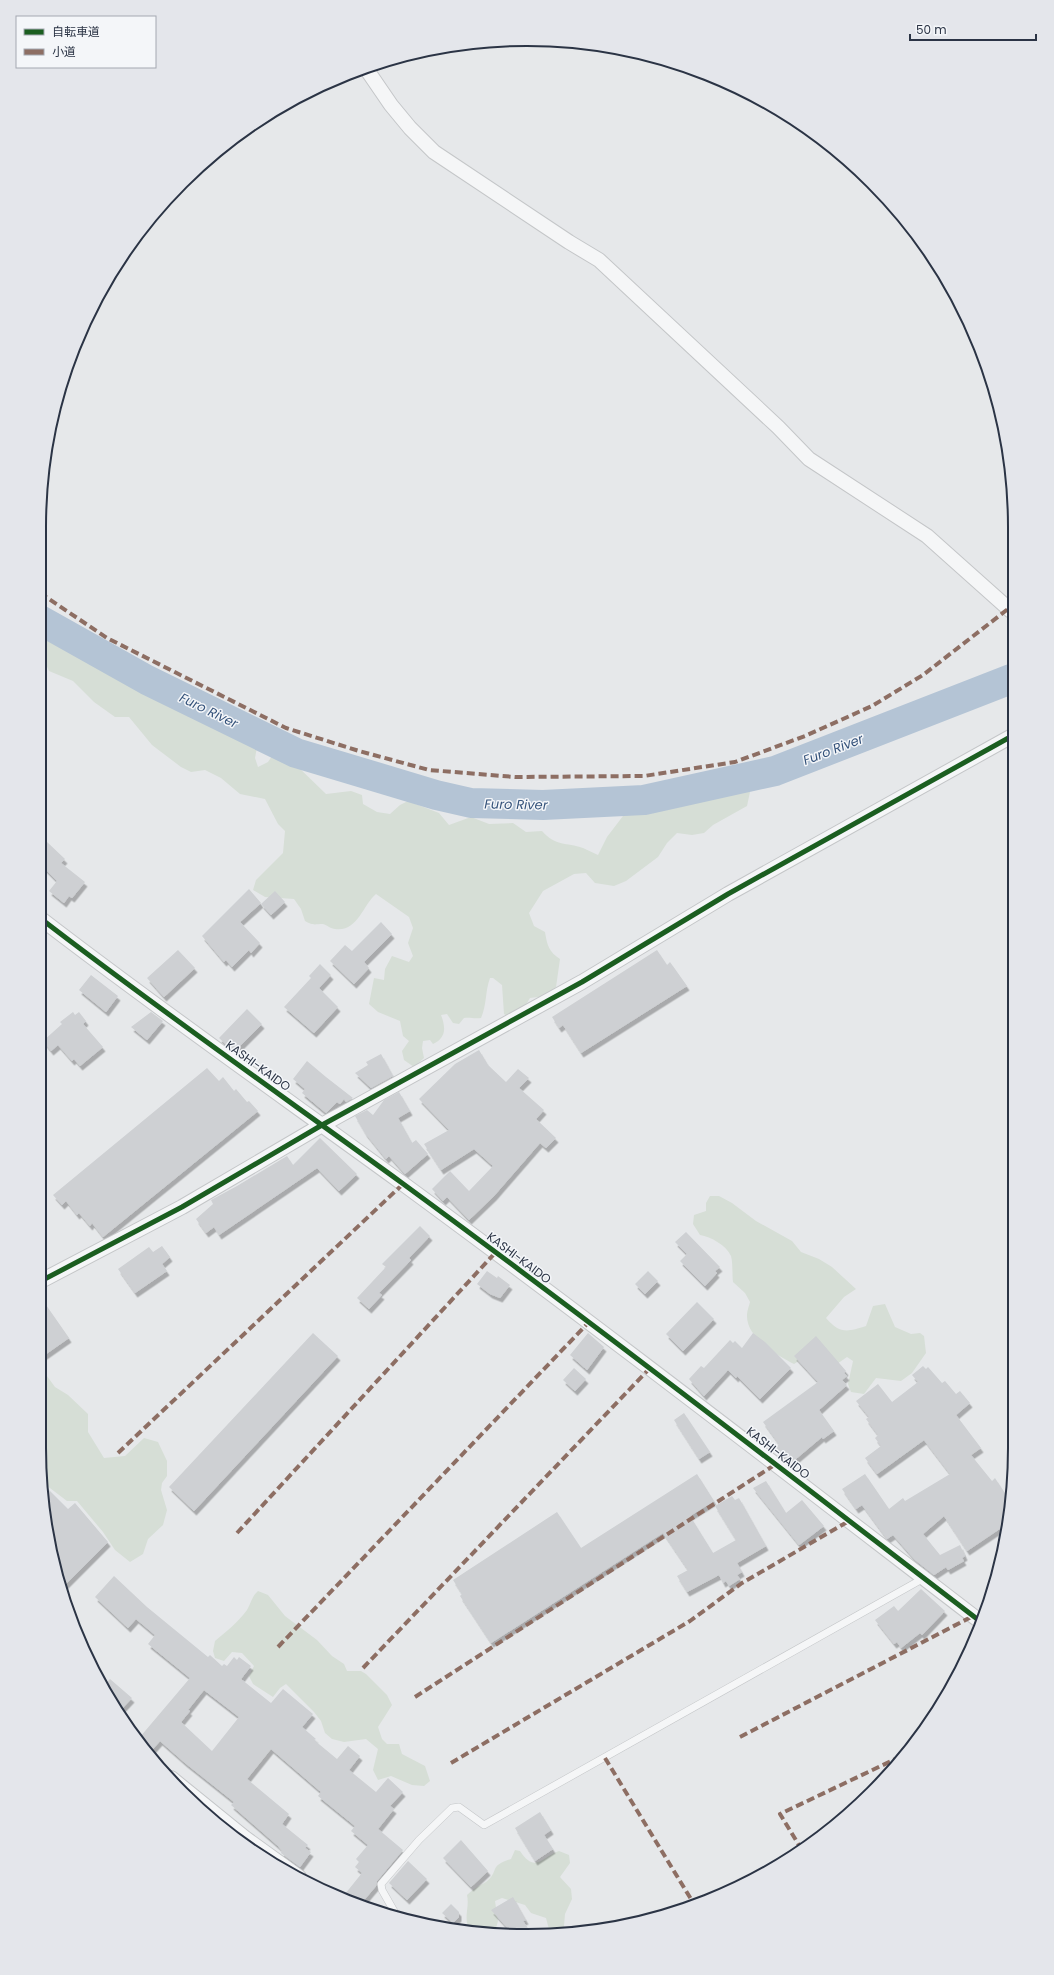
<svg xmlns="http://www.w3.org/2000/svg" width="1054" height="1975" font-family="Poppins,'Noto Sans JP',sans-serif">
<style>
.green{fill:#d6ded6}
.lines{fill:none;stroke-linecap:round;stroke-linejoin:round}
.river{stroke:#b4c4d5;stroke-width:30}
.building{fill:#ced0d3;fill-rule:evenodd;filter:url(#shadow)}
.service-casing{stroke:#c4c6c8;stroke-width:8}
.minor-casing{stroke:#c4c6c8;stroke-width:16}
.service{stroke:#f5f6f7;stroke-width:7}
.minor{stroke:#f5f6f7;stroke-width:14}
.quiet{stroke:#8d6e63;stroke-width:4;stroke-dasharray:8 4;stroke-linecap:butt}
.cycleway-casing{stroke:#f4f6f9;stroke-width:8}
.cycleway{stroke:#1b5e20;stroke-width:5}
.labels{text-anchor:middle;stroke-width:3;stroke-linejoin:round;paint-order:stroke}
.street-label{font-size:12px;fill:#2b3445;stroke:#f4f6f9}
.water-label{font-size:13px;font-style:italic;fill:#34527a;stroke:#f4f6f9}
.rim{fill:none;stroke:#2b3445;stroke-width:2}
</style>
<defs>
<filter id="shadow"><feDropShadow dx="2.5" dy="4.5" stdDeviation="0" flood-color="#0004"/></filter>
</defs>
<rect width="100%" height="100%" fill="#e6e8ea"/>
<path class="green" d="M40,635L53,638L109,666L129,680L159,696L195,708L202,717L244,736L257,747L255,758L258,767L268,762L274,753L293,762L326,794L351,791L362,795L363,804L377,812L390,814L400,805L408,801L439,813L449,825L471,817L489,824L513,823L526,832L542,831C556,847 566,842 583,848C588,850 593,853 598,855L607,837L623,816L639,811L650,813L661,804L667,787L677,784L694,794L704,792L710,780L725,778L732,787L750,792L747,806L713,825L704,833L692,835L677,833L667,843L658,857L626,881L614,886L595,883L586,873L574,874L543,891L529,913L534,926L545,932C547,945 549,952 560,959L556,987L546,996L530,998L524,1008L509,1017L504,1014L502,985L493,978H490C485,991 487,1005 481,1018C474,1019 470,1017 464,1018L459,1024L453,1023L447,1014L441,1015C446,1028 446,1038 433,1044L430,1040L423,1041L422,1048L424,1058L414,1067L404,1060L402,1051L409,1041L403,1036L400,1021L378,1012L369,1004L374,978L384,980L385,969L392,956L409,962L413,956L408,943L413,928L409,917L376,894C362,906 358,932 335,929C331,929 327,925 323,924C314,924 314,926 305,921L301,909L294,899L265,897L253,890L256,880L283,853L285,831L278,824L265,799L240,794L221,778L205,770L191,772L181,767L152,745L129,717H115L94,702L73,681L49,671L40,651Z
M710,1196H719L732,1203L756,1221L792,1241L801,1252L819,1259L832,1267L856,1289L844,1297L826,1318C840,1334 847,1332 866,1326L873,1306L885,1304L895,1327L911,1334L920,1333L924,1336L926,1353L912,1373L901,1381L876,1378L864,1394L851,1392L848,1384L853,1361L847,1357L837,1364L805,1357L794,1364C777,1355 746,1338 747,1315C747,1311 749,1306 750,1302L745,1293L733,1282C732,1274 733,1263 731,1256C726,1245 711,1237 700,1235L693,1224L694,1215L706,1211V1203Z
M39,1372H44L55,1387L68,1395L88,1414V1432L104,1458L125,1456L144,1438L158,1442L167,1461V1476L162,1483L161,1490L167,1510L163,1525L148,1539L143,1554L130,1562L115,1550L103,1532L77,1501H67L42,1482L39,1448Z
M258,1591L268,1595L285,1616L317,1640L332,1656L344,1664L347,1671H361L366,1674L387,1695L392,1705L378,1727L382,1739L387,1744H399L402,1754L425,1766L430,1781L424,1786L412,1785L391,1776L378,1780L373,1770L378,1749L366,1739L344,1742L332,1739L325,1733L321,1721L314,1712L286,1684L280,1688L273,1697L253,1684L249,1676L254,1666L242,1653L232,1652L224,1661L215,1658L213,1651L215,1641C227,1631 237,1623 247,1610C251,1603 252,1596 258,1591Z
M515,1850L520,1851C535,1874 542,1857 559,1851L569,1855L570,1863L560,1877L571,1889L572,1899L565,1914L564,1926L569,1933H550L546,1918L531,1913L525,1905L502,1898L495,1901L498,1921L494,1935L471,1931C462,1920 470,1908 467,1895C473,1889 479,1886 486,1882C500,1871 488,1866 511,1859Z"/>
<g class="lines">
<path class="river" d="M40,620L147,680L296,753L436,795L471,803L543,805L644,800L775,771L1011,679"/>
</g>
<path class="building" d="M46,841L65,859L61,863L85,882L72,898L69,896L64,903L49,891L57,881L40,864V848Z
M249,889L261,903L240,922L260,943L251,953L249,950L232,967L226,960L224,962L202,936Z
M275,891L285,902L271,915L261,904Z
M381,922L392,934L364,962L369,968L354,984L330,961L345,945L352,951Z
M178,950L195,968L164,997L147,978Z
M657,950L667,965L670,962L687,986L581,1053L563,1025L559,1028L552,1017Z
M320,964L331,975L319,988L338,1007L314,1033L284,1007L311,978L309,976Z
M91,975L118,996L106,1012L79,990Z
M247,1009L262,1024L234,1052L219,1038Z
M73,1012L75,1015L79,1012L86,1021L83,1024L103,1047L80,1066L74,1059L72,1061L58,1045L51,1051L43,1041L62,1024L60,1022Z
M151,1012L163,1021L147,1040L131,1027Z
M479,1050L488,1065L506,1082L518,1069L529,1078L519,1088L544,1110L536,1119L556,1138L546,1148L540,1143L494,1196L469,1220L447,1197L443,1201L432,1189L450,1171L469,1191L493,1166L474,1149L441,1170L424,1144L449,1130L419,1099L455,1064Z
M381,1054L393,1076L371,1088L355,1073L368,1065L366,1062Z
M307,1061L326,1077L353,1098L346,1102L344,1099L340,1104L337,1102L326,1113L302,1093L305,1089L293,1079Z
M207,1068L219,1081L223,1077L234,1091L236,1089L247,1102L249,1101L258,1111L103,1237L92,1223L90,1226L79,1213L77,1215L66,1201L62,1205L53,1195Z
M399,1092L410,1111L398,1118L412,1143L416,1140L428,1154L405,1174L389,1156L386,1159L365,1133L355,1116L367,1110L373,1115L384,1100Z
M320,1138L357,1174L339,1191L317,1168L219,1235L214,1227L206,1233L196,1219L213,1204L211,1200L237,1186L287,1156L293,1165Z
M420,1226L430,1236L409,1258L411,1260L379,1293L382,1295L369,1309L357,1298L386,1267L382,1264Z
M686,1232L720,1267L715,1271L717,1273L705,1286L680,1261L687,1254L675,1242Z
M162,1246L170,1257L162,1264L167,1271L135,1293L118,1269L149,1247L153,1252Z
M487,1271L497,1278L498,1276L510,1285L500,1298L490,1294L477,1284Z
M648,1271L658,1281L645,1294L635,1284Z
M39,1295L69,1338L39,1359Z
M697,1302L714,1319L683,1351L666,1334Z
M313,1333L338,1356L194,1511L169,1487Z
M588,1333L604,1347L587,1370L570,1355Z
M753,1333L765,1342L791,1368L760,1399L737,1376L736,1378L728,1370L704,1396L689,1379L701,1366L704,1368L730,1340L733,1343L735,1341L742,1348Z
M816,1336L846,1371L844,1373L847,1376L842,1380L847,1385L819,1410L834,1431L823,1439L822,1437L790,1464L776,1447L779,1444L763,1422L818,1382L794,1356Z
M923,1366L926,1369L928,1367L942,1383L945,1381L956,1394L960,1391L970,1403L956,1415L981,1448L971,1455L992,1481L995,1478L1010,1501L1007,1524L967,1551L944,1516L923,1534L940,1555L960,1545L965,1556L962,1558L964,1561L948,1570L946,1567L934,1575L915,1560L893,1535L887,1539L862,1505L856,1509L842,1489L865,1474L889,1509L903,1498L905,1501L950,1474L924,1440L877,1474L865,1458L881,1446L875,1438L878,1435L866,1419L869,1417L856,1401L878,1384L892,1402L918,1382L912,1375Z
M574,1368L586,1379L575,1391L563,1380Z
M684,1413L710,1452L699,1459L674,1420Z
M697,1474L714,1501L690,1516L713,1553L736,1540L715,1506L732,1496L735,1500L739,1498L766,1546L737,1563L742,1572L737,1575L740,1579L729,1586L726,1581L723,1583L719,1575L687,1592L677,1576L688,1570L663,1533L491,1643L460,1596L462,1594L453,1580L557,1512L581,1548Z
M766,1481L786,1513L802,1500L824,1526L799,1545L753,1488Z
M43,1484L68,1509L75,1503L108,1542L61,1589L48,1543Z
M114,1576L147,1607L208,1657L210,1655L222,1666L224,1664L227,1666L234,1657L237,1660L239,1657L251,1666L241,1679L271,1703L283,1689L313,1714L302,1727L316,1739L314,1740L337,1759L348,1746L360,1756L349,1770L376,1792L388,1778L403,1792L390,1806L394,1809L378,1829L403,1850L377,1881L376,1886L360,1905L345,1894L362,1873L355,1867L359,1862L356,1859L368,1845L351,1831L355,1826L318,1796L321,1792L271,1749L247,1779L289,1814L282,1824L308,1845L305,1848L311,1852L300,1867L281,1853L282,1851L278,1846L231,1805L234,1802L185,1763L160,1741L153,1749L140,1737L190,1678L148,1644L155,1635L136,1619L128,1628L95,1597ZM204,1690L239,1717L212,1751L181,1722L190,1711L188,1710Z
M921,1589L945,1611L922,1635L920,1633L901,1648L897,1642L894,1644L875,1620L894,1606L898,1611Z
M110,1679L132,1698L118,1713L102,1688Z
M540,1812L551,1830L544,1835L553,1849L535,1861L515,1828Z
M461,1840L488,1871L471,1887L443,1858Z
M408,1861L427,1879L407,1900L389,1883Z
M513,1897L526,1920L523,1921L532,1934H513L491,1910Z
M451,1904L459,1912V1917L453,1923L442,1913Z"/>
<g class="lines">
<g class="service-casing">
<path id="service" d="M398,1918L382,1890L381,1884L419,1840L452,1808L459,1807L484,1825L924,1578"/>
</g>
<g class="minor-casing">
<path id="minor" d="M365,67L391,105L410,128L434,152L569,242L599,260L778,427L809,459L927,536L1011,611
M40,918C158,1009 281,1095 402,1183C597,1326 788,1474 981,1622
M39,1282L182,1207L322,1125L582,982L728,894L1012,736
M171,1778L245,1838L299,1877"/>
</g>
<use href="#service" class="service"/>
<use href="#minor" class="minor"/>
<path class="quiet" d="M40,593L107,638L286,728L359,751L429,770L515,777L644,776L735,762L805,736L872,706L923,675L1008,609
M118,1453L403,1184
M237,1533L495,1253
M278,1647L589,1322
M363,1668L650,1368
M415,1697L776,1464
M740,1737L973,1616
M605,1758L694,1904
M451,1763L690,1621L742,1583L849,1521
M802,1850L780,1814L906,1754"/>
<g class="cycleway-casing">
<path id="cycleway" d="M40,918C158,1009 281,1095 402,1183C597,1326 788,1474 981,1622
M39,1282L182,1207L322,1125L582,982L728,894L1012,736"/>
</g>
<use href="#cycleway" class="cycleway"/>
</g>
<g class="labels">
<g class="street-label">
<text transform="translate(258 1066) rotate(36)" y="4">KASHI-KAIDO</text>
<text transform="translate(519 1258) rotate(37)" y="4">KASHI-KAIDO</text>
<text transform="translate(778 1453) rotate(38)" y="4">KASHI-KAIDO</text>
</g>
<g class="water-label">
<text transform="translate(209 710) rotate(26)" y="5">Furo River</text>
<text transform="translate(833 749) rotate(-21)" y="5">Furo River</text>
<text transform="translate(516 804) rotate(1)" y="5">Furo River</text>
</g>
</g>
<path d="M0 0H1054V1975H0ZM527 46H527A481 481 0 0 1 1008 527V1448A481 481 0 0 1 527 1929H527A481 481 0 0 1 46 1448V527A481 481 0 0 1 527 46Z" fill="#e4e6eb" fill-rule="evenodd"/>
<path class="rim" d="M527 46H527A481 481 0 0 1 1008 527V1448A481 481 0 0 1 527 1929H527A481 481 0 0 1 46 1448V527A481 481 0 0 1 527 46Z"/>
<rect x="16" y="16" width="140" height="52" fill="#f4f6f9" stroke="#a4a8b1"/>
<rect x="24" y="29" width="20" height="6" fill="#1b5e20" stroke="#a4a8b1"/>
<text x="52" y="36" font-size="12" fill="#2b3445">自転車道</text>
<rect x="24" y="49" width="20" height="6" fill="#8d6e63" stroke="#a4a8b1"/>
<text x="52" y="56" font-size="12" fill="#2b3445">小道</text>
<path d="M910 34v6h126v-6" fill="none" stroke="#2b3445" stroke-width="2"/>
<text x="916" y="34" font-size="12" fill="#2b3445" stroke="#f4f6f9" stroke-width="3" paint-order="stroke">50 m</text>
</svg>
